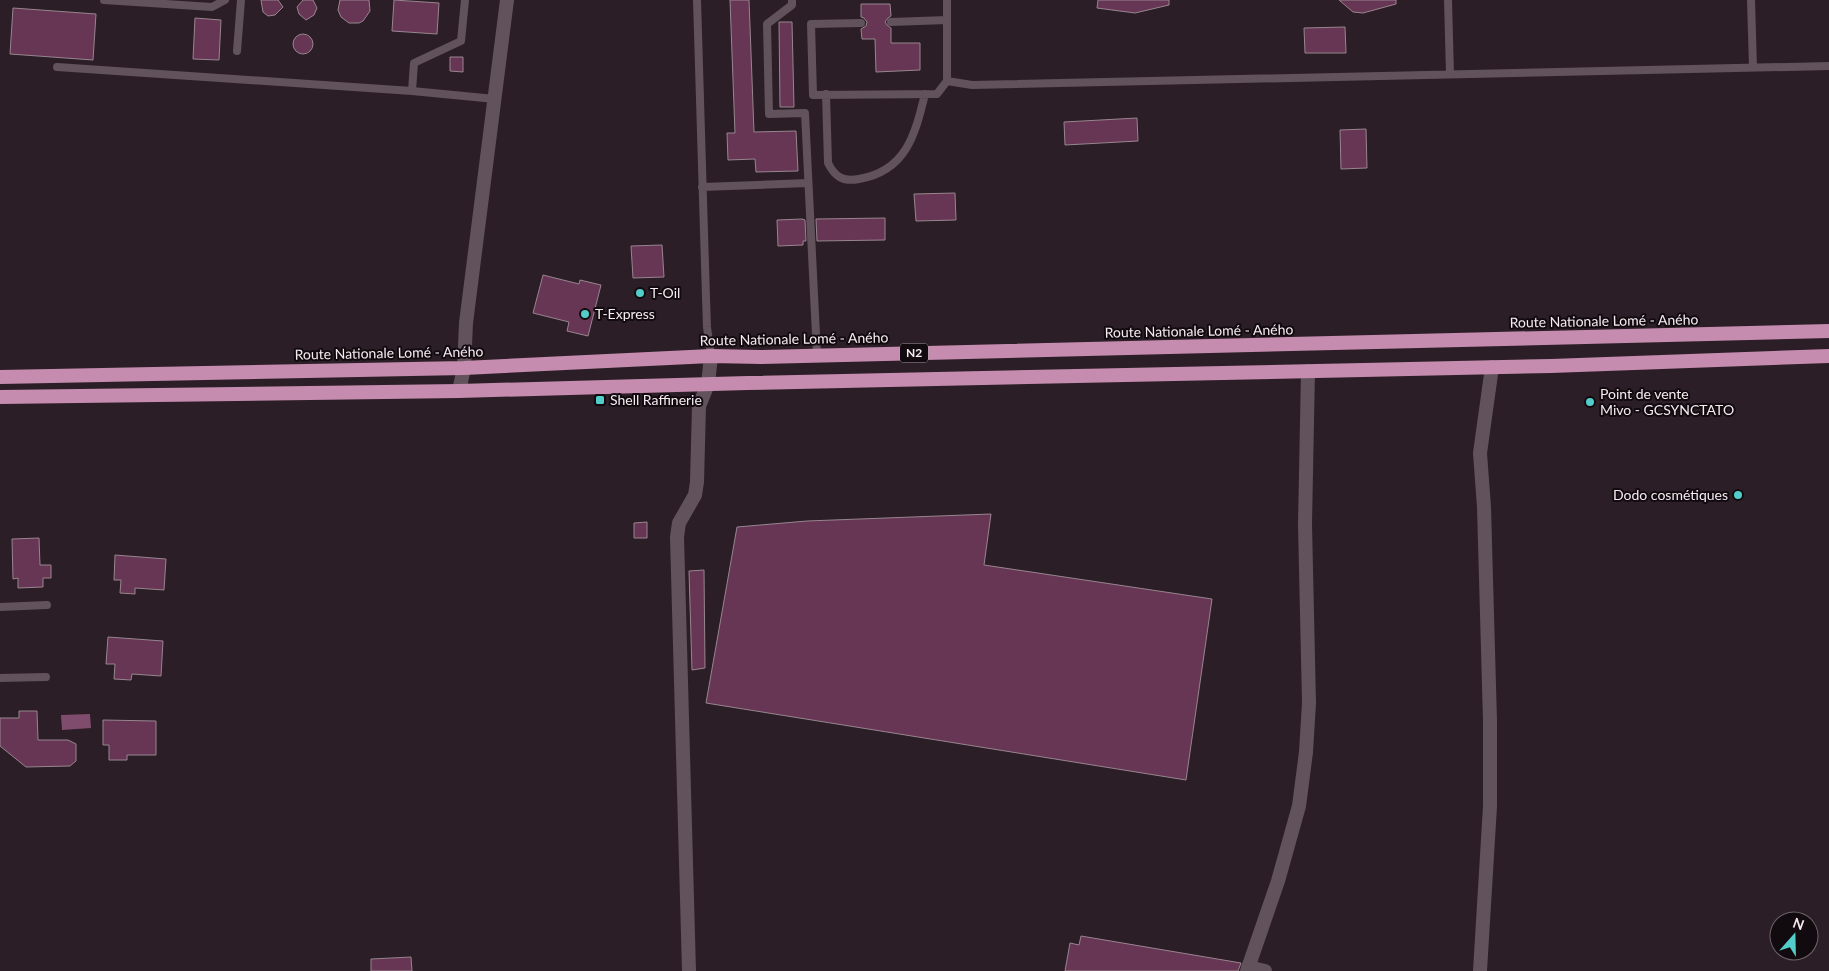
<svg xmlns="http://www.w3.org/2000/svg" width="1829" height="971" font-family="Lato,sans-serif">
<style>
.water{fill:#804c6d}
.building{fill:#683655;stroke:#97858f}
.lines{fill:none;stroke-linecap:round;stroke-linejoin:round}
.service{stroke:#62525b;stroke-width:8}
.minor{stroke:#62525b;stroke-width:14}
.trunk{stroke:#c58caf;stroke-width:14}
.poi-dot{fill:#53cdca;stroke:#110a0e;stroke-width:2}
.labels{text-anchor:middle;stroke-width:4;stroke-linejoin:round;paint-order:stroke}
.shield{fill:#110a0e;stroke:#b1a8ac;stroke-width:1}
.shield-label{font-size:12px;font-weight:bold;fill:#f5ebf0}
.poi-label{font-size:14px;fill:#f5ebf0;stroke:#110a0e;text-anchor:start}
.street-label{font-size:14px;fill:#f5ebf0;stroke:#110a0e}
</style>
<rect width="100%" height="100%" fill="#2c1e26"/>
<path class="water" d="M90,714L91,728L62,730L61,715Z"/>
<path class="building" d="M261,0H278L283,7L275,15L268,16L263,12Z
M303,0H313L317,8L314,15L306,20L299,14L297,7Z
M340,0H369L370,11L363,21L359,23H349L341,17L338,10Z
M394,0L439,3L437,34L392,31Z
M730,0H749L754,132L796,131L798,171L756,172L755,159L728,160L727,133H735Z
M1098,0H1169V5L1135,13L1097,8Z
M1339,0H1396V4L1363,13L1353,12Z
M861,4H890L891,16L888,18L885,22L887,25L891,28V43H920V70L876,72L875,39H862L861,29L866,26L867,22L864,18L861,17Z
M13,8L96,14L93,60L10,54Z
M195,18L221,20L219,60L193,59Z
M779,22H792L794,107H780Z
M1345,27L1346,53H1305L1304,28Z
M293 44a10 10 0 1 1 20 0a10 10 0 1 1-20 0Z
M450,57H463V72L450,71Z
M1137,118L1138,141L1065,145L1064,122Z
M1366,129L1367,168L1341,169L1340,130Z
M955,193L956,220L916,221L914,194Z
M885,218V240L817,241L816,219Z
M802,219L805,220L806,241H803V245L778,246L777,220Z
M662,245L664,277L633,278L631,246Z
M543,275L579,284L580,280L601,285L588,336L567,331L569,322L533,313Z
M991,514L984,565L1212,599L1186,780L706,703L737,527L807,521Z
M647,522V538H634V523Z
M39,538L40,565H51V578H43V587L18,588V578L13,579L12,539Z
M115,555L166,559L164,590L135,588V594L120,593L121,580H114Z
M704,570L705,668L692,670L689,571Z
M108,637L163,641L161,676L132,674L131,680L114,679L115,664H106Z
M19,711H37L38,740H68L76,744V761L70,766L26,767L0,746V718H19Z
M103,720L156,721V755H127V760H109V745H103Z
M1081,936L1241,963L1238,971H1065L1070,943L1079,945Z
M411,957L412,971H371V959Z"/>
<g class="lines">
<path class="service" d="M104,0L212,7L225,0
M697,0L706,298L707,327L711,356
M792,0V5L767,24L769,114L805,113L817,355
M1448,0L1450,74
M1751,0L1753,67
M891,22L947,20
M861,23L811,24L813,95L937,94L947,81V0
M237,51L241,0
M57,67L412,91L495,99
M947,81L972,85L1829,66
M412,91L414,63L461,41L465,0
M826,94L828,163C835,177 843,182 859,179C906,171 915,135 925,94
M702,187L808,183
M0,607L47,605
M0,678L46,677"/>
<path class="minor" d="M459,391L464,368L466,323L507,0
M1248,967L1265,971
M689,971L677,537L679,523L695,495L697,482L699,406L708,384L711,356
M1247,971L1278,881L1299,806L1306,752L1309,703L1305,524L1308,371
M1480,971L1490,806V721L1484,507L1480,453L1492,367"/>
<path class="trunk" d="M0,377L464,368L711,356L761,357L1829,331
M0,397L459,391L748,383L1551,366L1829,356"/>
</g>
<g class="poi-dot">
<circle cx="640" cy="293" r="5"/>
<circle cx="585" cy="314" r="5"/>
<rect x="595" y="395" width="10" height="10" rx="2.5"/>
<circle cx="1590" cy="402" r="5"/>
<circle cx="1738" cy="495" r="5"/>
</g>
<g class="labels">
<rect class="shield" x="900" y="343.5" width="28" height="19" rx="4"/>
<g class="shield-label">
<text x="914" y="357">N2</text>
</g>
<g class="poi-label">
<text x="650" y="298">T-Oil</text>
<text x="595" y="319">T-Express</text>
<text x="1600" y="399">Point de vente<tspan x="1600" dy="16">Mivo - GCSYNCTATO</tspan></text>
<text x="610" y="405">Shell Raffinerie</text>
<text x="1728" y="500" text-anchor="end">Dodo cosmétiques</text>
</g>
<g class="street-label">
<text transform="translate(1604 321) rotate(-1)" y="5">Route Nationale Lomé - Aného</text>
<text transform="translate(1199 331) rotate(-1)" y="5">Route Nationale Lomé - Aného</text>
<text transform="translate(794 339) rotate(-1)" y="5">Route Nationale Lomé - Aného</text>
<text transform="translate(389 353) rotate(-1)" y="5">Route Nationale Lomé - Aného</text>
</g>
</g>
<g transform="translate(1794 936) rotate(20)"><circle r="24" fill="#110a0e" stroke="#6c6468"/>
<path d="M0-4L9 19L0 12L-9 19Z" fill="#53cdca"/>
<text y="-8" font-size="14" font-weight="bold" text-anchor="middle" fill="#f5ebf0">N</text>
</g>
</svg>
